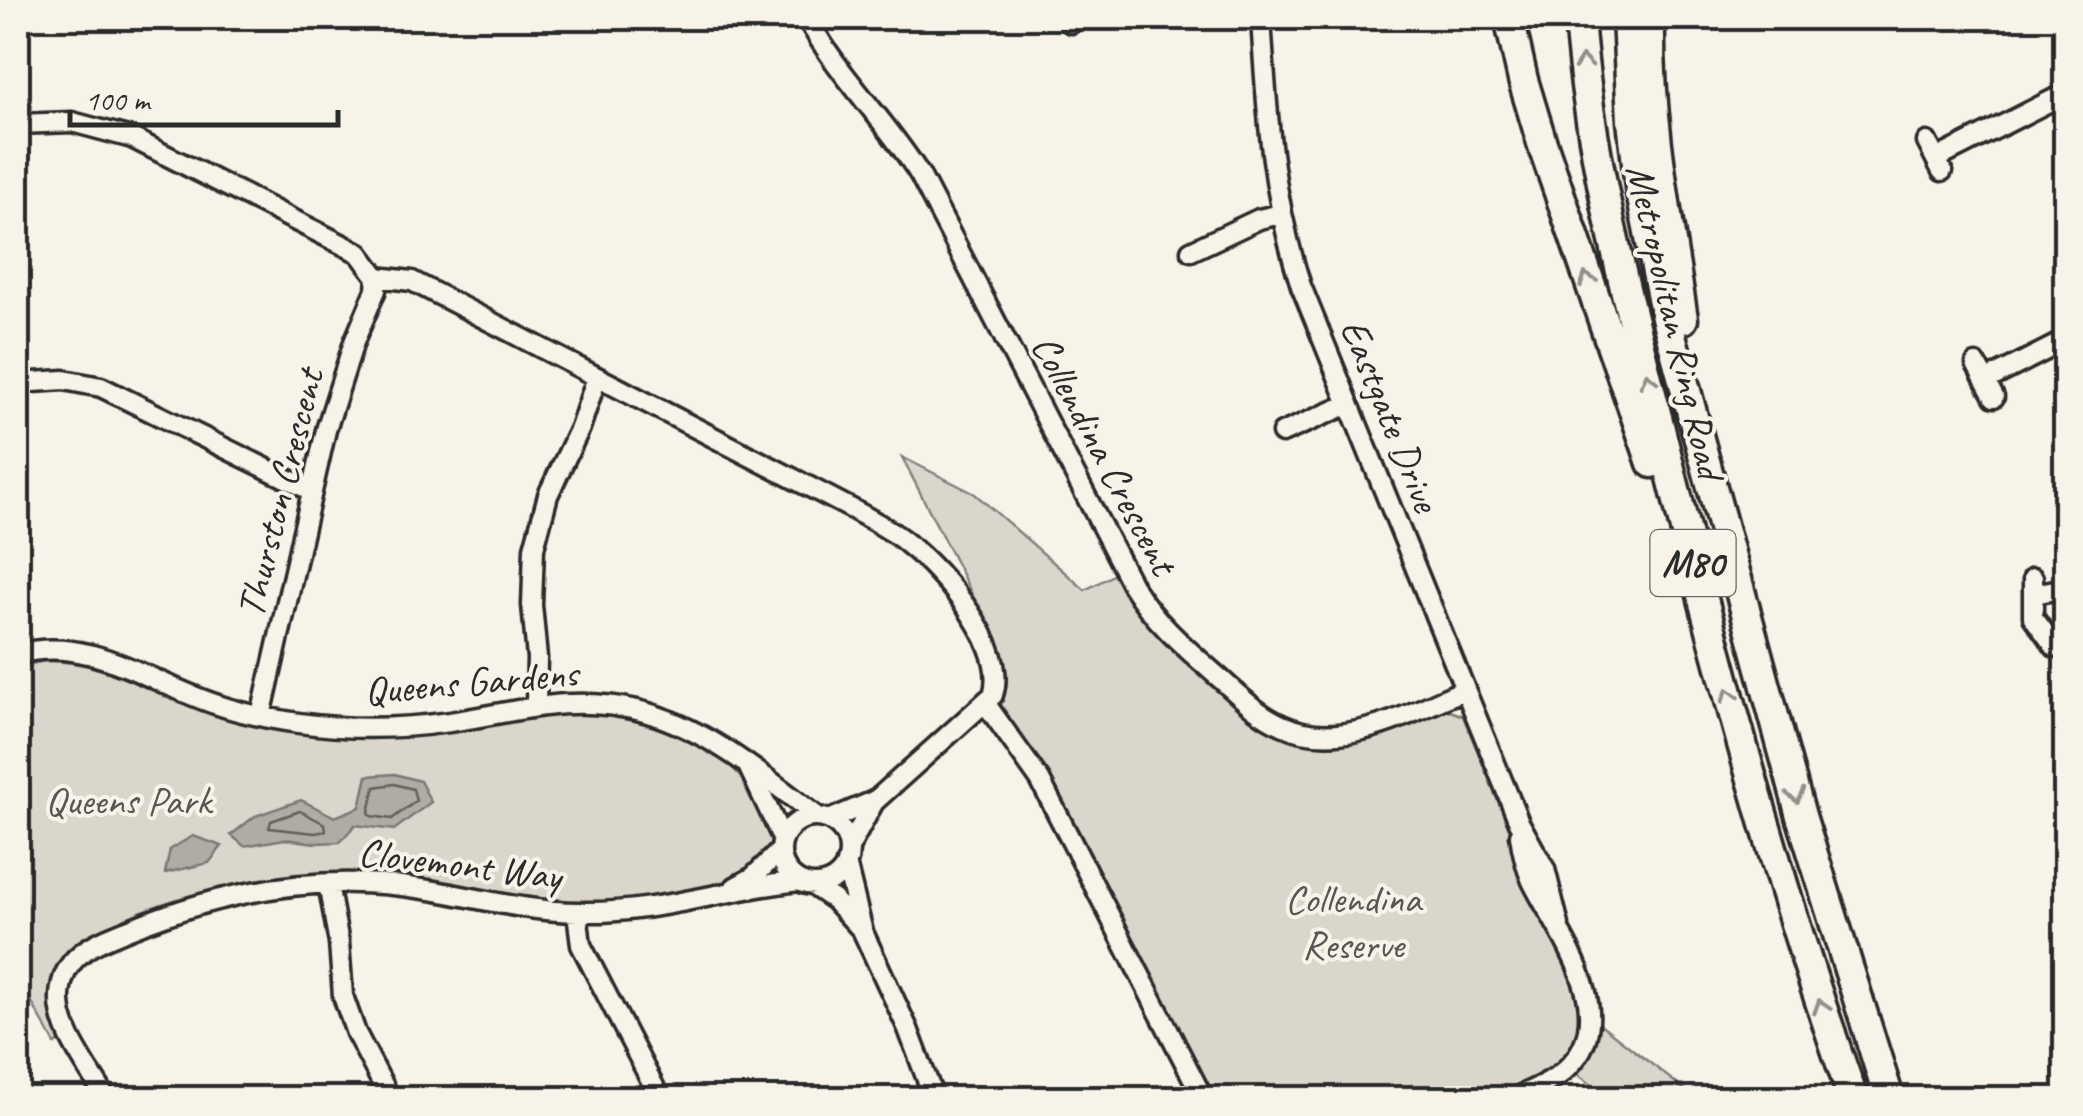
<svg xmlns="http://www.w3.org/2000/svg" width="2083" height="1116" font-family="Caveat,sans-serif">
<style>
.green{fill:#dad6cc;stroke:#82807c;stroke-width:2.5}
.water{fill:#afaca4;stroke:#7a7874;stroke-width:2.5}
.lines{fill:none;stroke-linecap:round;stroke-linejoin:round}
.shore{stroke:#605f5b;stroke-width:2.5}
.minor-casing{stroke:#2b2b2b;stroke-width:25}
.highway-casing{stroke:#2b2b2b;stroke-width:35}
.minor{stroke:#f7f3e8;stroke-width:18}
.highway{stroke:#f7f3e8;stroke-width:28}
.oneway{stroke:#918f8a}
.labels{text-anchor:middle;stroke-width:8;stroke-linejoin:round;paint-order:stroke}
.shield{fill:#f7f3e8;stroke:#686764;stroke-width:2.5}
.shield-label{font-size:38px;font-weight:bold;fill:#2b2b2b}
.street-label{font-size:40px;fill:#2b2b2b;stroke:#f7f3e8}
.park-label{font-size:40px;fill:#575653;stroke:#f7f3e8}
</style>
<rect width="100%" height="100%" fill="#f7f3e8"/>
<filter id="ink" filterUnits="userSpaceOnUse"><feTurbulence type="fractalNoise" baseFrequency=".01" numOctaves="2"/><feDisplacementMap in="SourceGraphic" scale="20" xChannelSelector="R" yChannelSelector="G"/><feConvolveMatrix kernelMatrix="1 2 1 2 8 2 1 2 1" color-interpolation-filters="sRGB"/></filter>
<g filter="url(#ink)">
<path class="green" d="M902,457L975,494L1085,590L1115,574C1141,622 1177,652 1216,687C1234,702 1250,719 1270,730C1289,741 1314,747 1336,745C1375,742 1408,718 1445,709L1463,716L1579,998V1033L1564,1059L1498,1098H1215L1045,770L1003,716L1001,702L1007,676L1002,653Z
M45,661C103,661 136,685 189,704C222,717 256,726 292,731C341,739 393,740 443,733C478,729 512,718 548,714C616,706 704,728 748,785C760,800 767,821 775,839C769,868 736,878 711,885C652,901 591,909 530,901C471,893 416,875 357,874C276,871 127,897 69,956L62,1039L55,1044L18,978V667Z
M1599,1023L1695,1098H1609L1576,1073L1592,1049Z"/>
<path class="water" d="M395,774L420,781L431,802L394,830L355,825L340,842L315,843L285,839L244,846L231,835L255,816L301,800L335,817L360,807L367,776Z
M193,836L222,846L209,863L165,873L170,849Z"/>
<g class="lines">
<path class="shore" d="M394,784L413,789L416,801L392,819L371,816L369,812L375,787Z
M300,811L325,824L326,831L315,833L269,828L271,821Z"/>
<g class="minor-casing">
<path id="minor" d="M807,18C838,76 886,120 920,175L1132,585C1154,621 1183,646 1215,674C1236,692 1256,714 1282,725C1341,753 1410,713 1464,690
M1261,18C1267,114 1271,192 1301,286L1519,822L1545,869L1559,925
M1071,23L1074,18
M18,124L72,122L132,138L359,253L377,277L376,290L354,342L326,430L261,716
M1927,142L1942,171
M1936,159L2066,93
M1191,251L1259,219L1281,214
M377,277L412,281L854,510C873,521 892,530 908,544C943,572 1009,647 993,695L876,800L829,820
M1976,364L1994,397
M1985,381L2066,340
M18,383L64,380L101,387L312,491
M1282,433L1349,404
M2033,578V617L2055,647
M2033,594L2066,588
M18,654C90,634 151,684 218,705C244,714 272,719 299,723C349,730 401,729 450,722C516,712 569,694 637,710C706,727 762,775 818,817
M986,704L1040,780L1203,1098
M536,705L537,658L532,605L534,548L548,495L580,428L597,377
M749,768L783,840
M781 851a34 34 0 1 1 68 0a34 34 0 1 1-68 0Z
M849,848L875,800
M846,863L863,932L908,1029L934,1098
M328,884L339,943L343,996L356,1033L390,1098
M812,885L834,900L860,928
M735,887L753,877L781,850
M577,912L581,945L660,1098
M106,1098C90,1069 58,1031 60,996C62,953 98,942 132,928C224,891 323,872 423,889C476,897 526,912 580,912C655,914 725,889 799,881
M1515,1098C1533,1089 1555,1081 1569,1066C1622,1013 1557,932 1532,881C1526,867 1522,850 1520,835"/>
</g>
<g class="highway-casing">
<path id="highway" d="M1509,18L1523,80L1542,143L1652,463
M1579,18C1590,165 1629,306 1665,449C1719,668 1778,886 1853,1098
M1627,18L1632,121L1640,188L1666,317L1801,816L1889,1098
M1650,18C1648,119 1668,219 1683,319"/>
</g>
<use href="#minor" class="minor"/>
<use href="#highway" class="highway"/>
</g>
<defs><path id="oneway-chevron" d="M-2-3.5L2.5 0L-2 3.5" fill="none" stroke-width="1.6" stroke-linecap="round" stroke-linejoin="round" transform="scale(2.5)"/></defs>
<g class="oneway">
<use href="#oneway-chevron" transform="translate(1583 62) rotate(-96)"/>
<use href="#oneway-chevron" transform="translate(1587 279) rotate(-109)"/>
<use href="#oneway-chevron" transform="translate(1648 380) rotate(-104)"/>
<use href="#oneway-chevron" transform="translate(1729 695) rotate(-106)"/>
<use href="#oneway-chevron" transform="translate(1796 796) rotate(75)"/>
<use href="#oneway-chevron" transform="translate(1821 1006) rotate(-108)"/>
</g>
</g>
<g class="labels">
<rect class="shield" x="1650.5" y="530" width="85" height="66" rx="8"/>
<g class="shield-label">
<text x="1693" y="576">M80</text>
</g>
<g class="street-label">
<text transform="translate(1676 321) rotate(77)" y="14">Metropolitan Ring Road</text>
<text transform="translate(1391 415) rotate(68)" y="14">Eastgate Drive</text>
<text transform="translate(1105 454) rotate(62)" y="14">Collendina Crescent</text>
<text transform="translate(279 493) rotate(-76)" y="14">Thurston Crescent</text>
<text transform="translate(471 681) rotate(-5)" y="14">Queens Gardens</text>
<text transform="translate(460 863) rotate(7)" y="14">Clovemont Way</text>
</g>
<g class="park-label">
<text x="128" y="814">Queens Park</text>
<text x="1353" y="912">Collendina<tspan x="1353" dy="46">Reserve</tspan></text>
</g>
</g>
<rect width="2083" height="1116" fill="none" stroke="#f7f3e8" stroke-width="60"/>
<rect x="30" y="30" width="2023" height="1056" fill="none" stroke="#2b2b2b" stroke-width="4" filter="url(#ink)"/>
<path d="M70 110v15h268v-15" fill="none" stroke="#2b2b2b" stroke-width="5"/>
<text x="85" y="110" font-size="30" fill="#2b2b2b" stroke="#f7f3e8" stroke-width="8" paint-order="stroke">100 m</text>
</svg>
